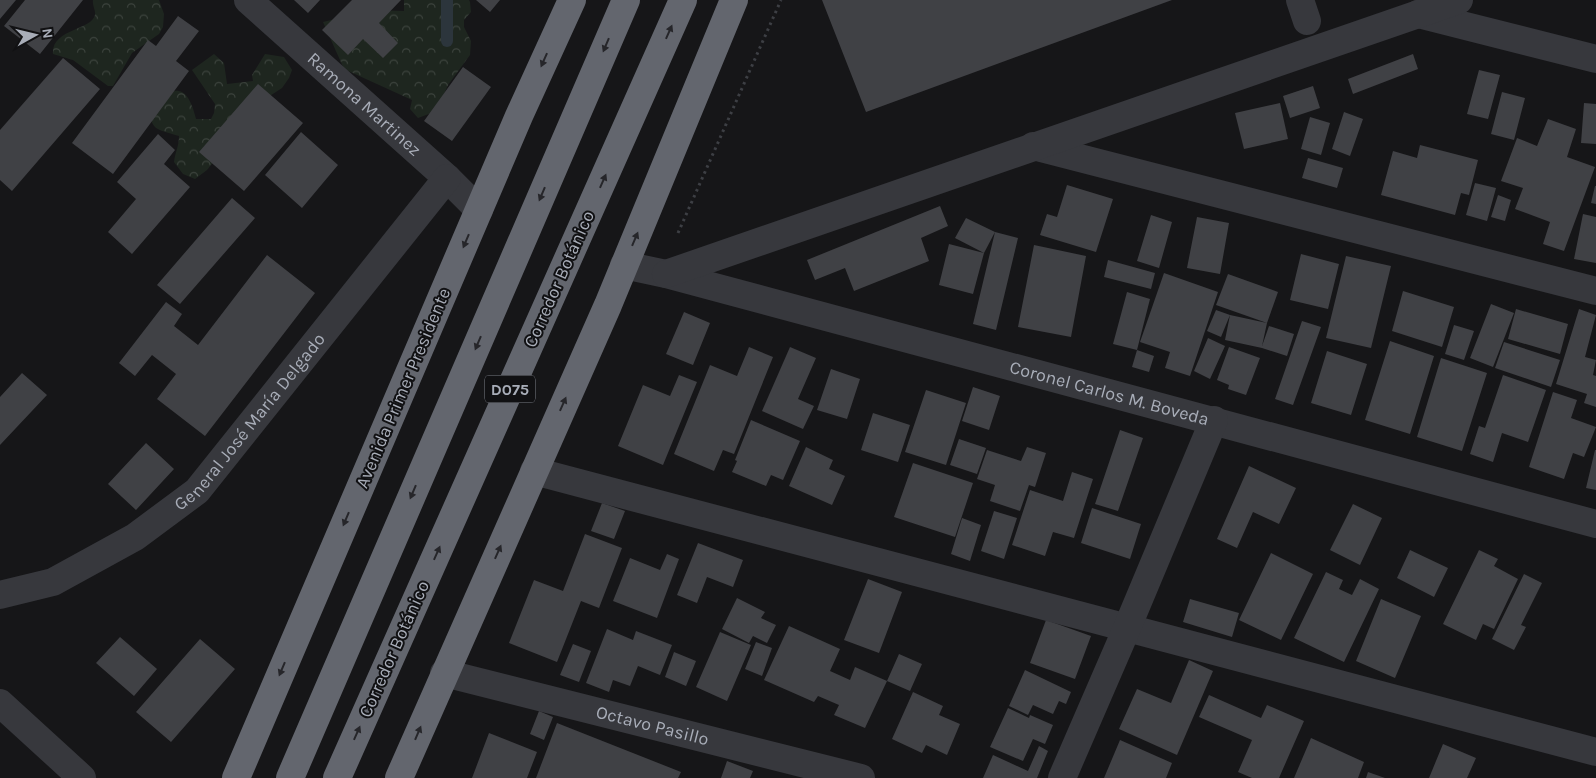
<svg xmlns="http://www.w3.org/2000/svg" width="1596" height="778" font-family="Karla,sans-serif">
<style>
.forest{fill:url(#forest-crowns)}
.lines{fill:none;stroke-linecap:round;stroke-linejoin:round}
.stream{stroke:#2c353c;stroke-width:12}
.building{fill:#404145}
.path{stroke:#3d3f44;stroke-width:3;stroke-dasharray:2.5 4;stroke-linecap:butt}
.minor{stroke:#37383d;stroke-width:28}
.highway{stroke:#63666e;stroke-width:28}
.oneway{fill:#26262a}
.labels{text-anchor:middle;stroke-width:4;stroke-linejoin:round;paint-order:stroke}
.shield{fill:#111113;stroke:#7b7e86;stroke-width:1}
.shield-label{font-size:16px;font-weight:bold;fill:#a8adb8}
.street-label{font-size:18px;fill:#a8adb8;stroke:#111113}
</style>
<defs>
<pattern id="forest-crowns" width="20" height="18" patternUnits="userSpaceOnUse" patternTransform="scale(1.25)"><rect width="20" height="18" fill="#1e261f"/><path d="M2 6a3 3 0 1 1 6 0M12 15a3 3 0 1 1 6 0" fill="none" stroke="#3c433d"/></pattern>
</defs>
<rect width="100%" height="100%" fill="#161618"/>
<path class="forest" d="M93,0H159L164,14L163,27L159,34L132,53L113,86H108L73,60L53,54C51,29 92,30 95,15C96,11 92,5 93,0Z
M404,0H469L470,2L471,12L464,20V27L471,41L470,55L448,85L438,107L434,112L418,118L410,109L412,100L344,69L323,22L373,10L404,11Z
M214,54L224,63L227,84L253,81L252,75L265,54L284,57L292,70L289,78L282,88L262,101L207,170L195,179L183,174L174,162C175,153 179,146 179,136C154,128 153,132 147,105C174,86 187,82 196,119H211L214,113L215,104L192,70Z"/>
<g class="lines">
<path class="stream" d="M447,41V0"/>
</g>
<path class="building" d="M0,0H16L0,19Z
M25,0H83L40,54L4,26Z
M294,0H320L308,13Z
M352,0H401L379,23L398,43L383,58L363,39L348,55L322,30Z
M476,0H500L490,12Z
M822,0H1172L866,112Z
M178,16L199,31L176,61L189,71L113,174L72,143L148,40L156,46Z
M1413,54L1418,69L1353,94L1348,79Z
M63,58L100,89L12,191L0,180V130Z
M463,67L491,87L452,141L424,121Z
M1479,70L1500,75L1488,119L1467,114Z
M258,84L303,123L244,191L199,152Z
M1313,86L1320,108L1290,118L1283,96Z
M1502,92L1525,98L1514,140L1491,134Z
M1280,103L1288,139L1244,149L1235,113Z
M1584,103L1596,104V144L1581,143Z
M1344,112L1363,119L1350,156L1332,149Z
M1310,117L1330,123L1321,155L1301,149Z
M1548,119L1576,129L1567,157L1595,167L1564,251L1543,244L1550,222L1515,209L1523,188L1501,181L1517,138L1537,146Z
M301,132L338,165L302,208L265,175Z
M158,134L175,150L164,164L190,187L132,254L108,232L136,199L117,182Z
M1420,145L1478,160L1469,195L1461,193L1455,215L1381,195L1393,151L1417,158Z
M1308,158L1343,168L1337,188L1302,178Z
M1475,183L1496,188L1487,221L1466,215Z
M1067,185L1113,199L1096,252L1040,235L1047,214L1057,217Z
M1595,186H1596V204L1591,203Z
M1498,195L1511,200L1505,221L1491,217Z
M232,198L255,218L180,304L157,285Z
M940,206L948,226L921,238L929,261L854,291L845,268L815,280L807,260Z
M1583,214L1596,217V263L1574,259Z
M1151,215L1172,222L1159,268L1137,261Z
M1197,217L1229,223L1220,274L1187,268Z
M966,218L995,232L1018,238L996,330L973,324L995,232L984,253L955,238Z
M949,244L984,253L973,294L939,285Z
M1034,245L1086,256L1071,337L1018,327Z
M1301,254L1339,264L1328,309L1290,300Z
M267,255L315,293L205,436L157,399L176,374L152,355L135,376L119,363L166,302L182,314L174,326L198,345Z
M1346,256L1391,266L1371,348L1326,338Z
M1108,260L1155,273L1151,289L1104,277Z
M1164,273L1218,292L1190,376L1165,368L1170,352L1140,342Z
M1228,274L1278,292L1267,323L1262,346L1269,326L1294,334L1287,356L1262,348L1225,340L1230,315L1267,323L1216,305Z
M1403,291L1454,307L1442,347L1392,331Z
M1127,292L1150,299L1137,350L1113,344Z
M1491,304L1514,313L1493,367L1470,358Z
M1516,309L1568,324L1560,354L1508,339Z
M1579,309L1596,315L1585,357L1596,360L1593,375L1596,376V407L1584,403L1587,394L1556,384Z
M1216,310L1230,315L1221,337L1207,331Z
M684,312L710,323L693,365L666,354Z
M1302,321L1321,327L1293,405L1275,399Z
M1454,325L1474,331L1464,360L1445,354Z
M1208,338L1225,346L1210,379L1194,371Z
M1390,341L1434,356L1410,434L1365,420Z
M1504,342L1560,360L1551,387L1495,368Z
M749,347L773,357L734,454L723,450L714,471L674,454L710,365L737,376Z
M790,347L816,358L798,399L814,406L803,429L762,411Z
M1229,347L1260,358L1246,395L1228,389L1229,385L1217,380Z
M1137,350L1154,356L1149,372L1132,367Z
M1327,351L1367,364L1351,415L1311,403Z
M1441,358L1487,373L1462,451L1417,437Z
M831,369L860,379L847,419L817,410Z
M22,373L47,395L0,445V397Z
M679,375L697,382L663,465L618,446L643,385L670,396Z
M1503,375L1546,390L1528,442L1502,433L1493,462L1470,454L1479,426L1485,428Z
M973,387L1000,396L989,430L962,421Z
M926,390L966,403L946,465L905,452Z
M1553,392L1577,400L1571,418L1596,427L1584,457L1573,453L1564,479L1529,467Z
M873,413L910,425L898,462L861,450Z
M751,420L800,441L783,480L771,475L766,486L732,472L737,461L735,460Z
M1120,430L1143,438L1118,511L1095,504Z
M959,439L986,448L977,474L950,465Z
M146,443L174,469L136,510L108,484Z
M806,447L833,460L829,469L845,476L832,505L789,486Z
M1027,447L1046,453L1035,487L1029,485L1020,511L990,501L995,485L977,479L987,450L1021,461Z
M1595,450H1596V490L1586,488Z
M913,463L973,483L955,537L894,517Z
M1249,466L1296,488L1279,524L1253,512L1237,548L1217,539Z
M1072,472L1093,479L1074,538L1053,532L1045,556L1012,545L1030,490L1063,501Z
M602,503L625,511L614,539L591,531Z
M1353,504L1382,518L1360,565L1330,550Z
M1092,508L1141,524L1130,559L1081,543Z
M994,511L1017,518L1004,559L981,551Z
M962,518L981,525L970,561L951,554Z
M585,534L622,548L599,608L581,601L557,662L509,643L534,580L563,591Z
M698,543L743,560L733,587L707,577L697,603L677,595Z
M1410,550L1448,568L1434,597L1397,578Z
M1479,550L1498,559L1494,566L1518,579L1494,629L1483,624L1476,640L1443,624Z
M1271,553L1313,574L1281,640L1239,620Z
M667,554L679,559L657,618L613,601L630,558L660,570Z
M1326,572L1343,580L1339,589L1352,595L1360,579L1379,589L1344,662L1294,638Z
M1524,574L1542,583L1521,625L1526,627L1514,650L1492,639Z
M868,579L902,592L879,653L844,640Z
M737,598L765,612L761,618L776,625L767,643L753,636L749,643L722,629Z
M1190,599L1239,613L1232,637L1183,622Z
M1381,599L1421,616L1395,678L1356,661Z
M1046,620L1091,636L1075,679L1030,663Z
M789,626L840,649L830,671L850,680L855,667L887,681L865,728L834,715L839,705L818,696L814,702L764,680Z
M607,629L633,640L636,631L672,645L660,675L638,666L630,686L613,680L609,692L586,683Z
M720,632L751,645L727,701L696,687Z
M120,637L157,669L134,696L96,663Z
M200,639L235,669L171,742L136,712Z
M756,642L772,648L762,676L745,669Z
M573,644L591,651L579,682L560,675Z
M674,652L696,661L686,686L665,677Z
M899,654L922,664L910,691L887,681Z
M1189,660L1213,671L1177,755L1119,729L1137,689L1171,703Z
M1025,670L1071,692L1066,704L1059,701L1053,714L1033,705L1028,715L1009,706Z
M913,692L943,706L939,715L960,724L947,755L926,745L922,753L892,739Z
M1209,695L1261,718L1267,705L1304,721L1279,778H1252L1238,772L1252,740L1199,717Z
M1008,708L1029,718L1030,715L1053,725L1045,744L1033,739L1023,761L990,747Z
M539,711L553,717L544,740L530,734Z
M557,723L681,772L678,778H536Z
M489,733L537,752L527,778H472Z
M1311,738L1364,762L1358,778H1294Z
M1120,740L1172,763L1166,778H1104Z
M1443,744L1476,758L1467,778H1429Z
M1039,746L1048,751L1037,778H983L993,755L1028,771Z
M727,761L753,771L750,778H721Z
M1368,772L1385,778H1366Z"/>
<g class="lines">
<path class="path" d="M678,233L781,0"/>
<g class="minor">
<path id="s1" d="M248,0L447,178L479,210"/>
<path d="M1300,0L1307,21"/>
<path d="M1418,14L1596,59"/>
<path d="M1033,146L1596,291"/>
<path id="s2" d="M624,265L666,274L1596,524"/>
<path d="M666,274L1459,0"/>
<path d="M534,471L1596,752"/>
<path id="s3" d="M0,595L53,582L135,537L197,491L447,178"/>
<path id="s4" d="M444,673L861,778"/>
<path d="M0,703L82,778"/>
<path d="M1062,778L1127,628L1214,420"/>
</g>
<path class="highway" d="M236,778L519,116L572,0
M290,778L626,0
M337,778L683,0
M399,778L608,305L734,0"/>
</g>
<defs><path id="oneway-solid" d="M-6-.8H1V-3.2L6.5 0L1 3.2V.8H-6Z" transform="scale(1.25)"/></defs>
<g class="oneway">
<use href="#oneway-solid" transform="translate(669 32) rotate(-66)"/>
<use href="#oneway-solid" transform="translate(606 45) rotate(113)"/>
<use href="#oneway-solid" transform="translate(544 60) rotate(114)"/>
<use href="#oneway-solid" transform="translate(603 181) rotate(-66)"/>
<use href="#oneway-solid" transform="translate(542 194) rotate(113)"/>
<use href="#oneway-solid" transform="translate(635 239) rotate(-67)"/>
<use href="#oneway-solid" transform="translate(466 241) rotate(113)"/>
<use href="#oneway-solid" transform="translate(478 343) rotate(113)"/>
<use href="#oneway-solid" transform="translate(563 404) rotate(-66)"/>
<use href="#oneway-solid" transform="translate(413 492) rotate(113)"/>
<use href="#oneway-solid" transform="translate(346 519) rotate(113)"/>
<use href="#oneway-solid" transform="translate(498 552) rotate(-66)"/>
<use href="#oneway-solid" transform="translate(437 553) rotate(-66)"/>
<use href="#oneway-solid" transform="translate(282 669) rotate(113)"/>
<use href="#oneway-solid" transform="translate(357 733) rotate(-66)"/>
<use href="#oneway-solid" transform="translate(418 733) rotate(-67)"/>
</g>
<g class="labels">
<rect class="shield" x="485" y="375.5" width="50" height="27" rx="4"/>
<g class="shield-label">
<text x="510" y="395">D075</text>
</g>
<g class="street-label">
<text dy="6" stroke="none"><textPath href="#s1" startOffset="156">Ramona Martinez</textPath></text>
<text transform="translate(559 279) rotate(-66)" y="6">Corredor Botánico</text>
<text transform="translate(403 388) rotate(-67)" y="6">Avenida Primer Presidente</text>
<text dy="6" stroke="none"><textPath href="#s2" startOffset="502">Coronel Carlos M. Boveda</textPath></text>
<text dy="6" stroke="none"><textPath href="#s3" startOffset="312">General José María Delgado</textPath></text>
<text transform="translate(394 649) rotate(-66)" y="6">Corredor Botánico</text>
<text dy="6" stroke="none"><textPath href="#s4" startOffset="215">Octavo Pasillo</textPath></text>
</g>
</g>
<g transform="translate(35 35) rotate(82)" stroke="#111113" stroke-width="4" paint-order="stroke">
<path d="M0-4L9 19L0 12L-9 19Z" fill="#a8adb8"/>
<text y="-8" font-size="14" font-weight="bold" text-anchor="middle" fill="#a8adb8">N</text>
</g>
</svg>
